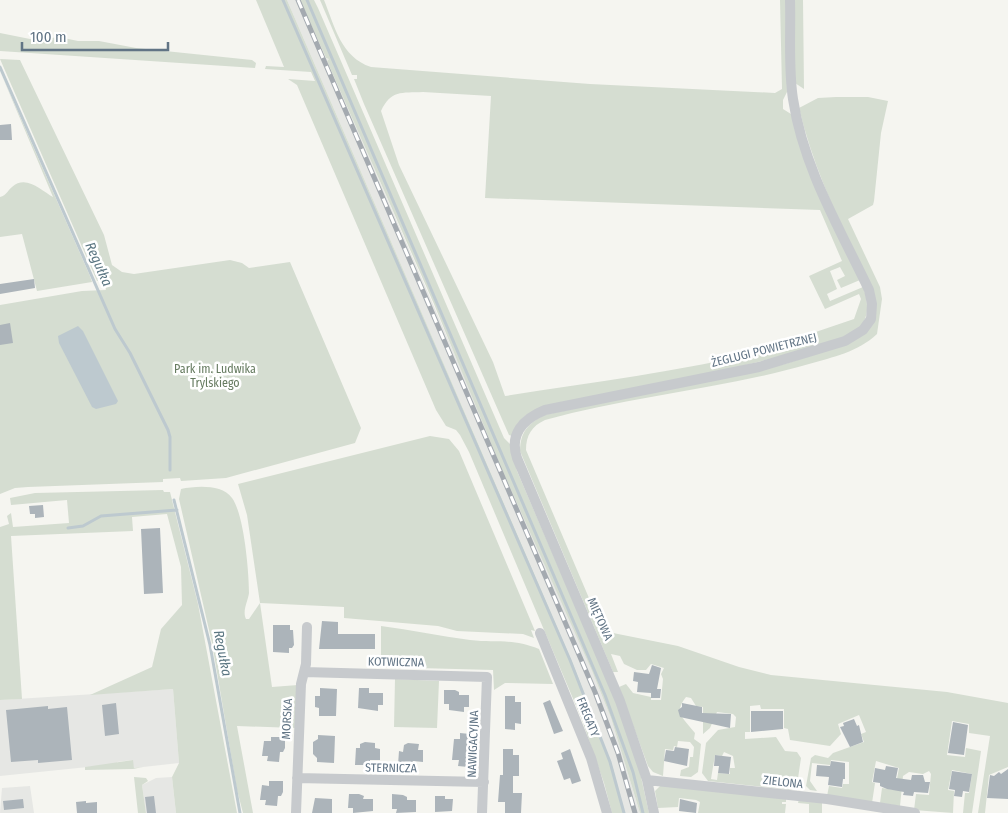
<svg xmlns="http://www.w3.org/2000/svg" width="1008" height="813" font-family="'Fira Sans Condensed',sans-serif">
<style>
.built{fill:#e6e7e4}
.green{fill:#d5ddd1;fill-rule:evenodd}
.water{fill:#bdc9cf}
.lines{fill:none;stroke-linecap:round;stroke-linejoin:round}
.stream{stroke:#bdc9cf;stroke-width:3}
.building{fill:#acb4ba}
.minor{stroke:#c7cacd;stroke-width:10}
.rail-casing{stroke:#a4aab0;stroke-width:5}
.rail{stroke:#fff;stroke-width:3;stroke-dasharray:9;stroke-linecap:butt}
.labels{text-anchor:middle;stroke-width:5;stroke-linejoin:round;paint-order:stroke}
.street-label{font-size:12px;fill:#617485;stroke:#fff}
.park-label{font-size:12px;fill:#667b60;stroke:#fff}
.water-label{font-size:14px;font-style:italic;fill:#5c7783;stroke:#fff}
</style>
<rect width="100%" height="100%" fill="#f5f5f0"/>
<path class="built" d="M287,0H300L325,58L329,59L327,60L592,671L611,718L640,813H625L613,768L574,666Z
M173,689L179,763L134,768L132,760L117,762V764L0,776V697L1,700Z
M172,777L176,813H146L142,785L156,778Z
M30,786L34,813H0L2,788Z"/>
<path class="green" d="M256,0H287L574,666L613,768L625,813H612L604,783L582,720L469,452L460,435L456,430L446,426L436,410L297,85L288,79L315,81L311,72L265,69L266,66L284,67Z
M300,0H314L318,8L504,438L510,444L517,471L616,701L639,768L649,813H640L611,718L592,671L500,465L434,304L327,61L329,59L326,58Z
M320,0H324C335,27 341,57 371,67L590,84L775,93L782,89L780,0H786L787,92L783,100V109L791,114L860,280L841,288L837,280L845,276L840,267L830,271L837,289L827,294L830,301L863,287C868,300 870,316 860,327C849,339 827,342 812,347C724,374 634,388 544,406C529,413 517,418 512,436L509,435L364,104L354,79H357V75H352ZM423,92L491,96L485,198L820,210L842,261L809,276L825,309L859,294L861,299L854,319L798,338L799,342C703,369 603,380 505,396L493,362L399,165L381,111C391,90 401,93 423,92Z
M794,0H803L804,89L795,83Z
M0,33L35,40L59,37L78,41H99L136,48L252,60L256,63L255,68L0,51Z
M0,59L20,60L104,235L112,265L122,272L134,274L230,260L242,263L249,268L290,262L361,428L355,443L226,478L181,481L180,478L163,479V482L28,487L15,488L0,494V305L82,291L106,290L102,280L97,281Z
M0,71L90,276L92,282L37,291L22,234L0,237V197C7,195 7,191 12,187C26,174 42,191 53,197Z
M836,97H868L888,101L881,133L874,201L873,205L848,219L880,287L882,299L877,334C858,352 833,357 809,364C722,389 631,396 545,420C532,426 526,435 526,450L603,631L678,646L739,667L771,675L947,692L1008,703V767L989,775L985,813H978L990,736L969,733V724L952,721L947,755L965,757L966,748L981,751L972,813H963L965,793H969L972,774L952,770L948,790L954,791L953,813L914,810L916,794L929,795L931,774L929,771L923,774L909,772L903,776L900,806L880,803L882,788L895,790L899,768L876,761L872,782L875,783L872,803L827,796L829,786L842,788L843,784H849V762L831,760L830,765L812,763L810,781L817,791L810,790L806,786L811,758L815,755L828,758L833,753L864,742L861,734L866,732L859,715L838,724L841,734L830,746L790,740L788,729L784,728V709H761L760,705L750,706V732H745V739L776,737L785,751L797,752L801,758L797,785L791,790L708,781L702,773L706,743L718,730L735,727L736,717L733,714L717,712L710,728L703,734V707L696,706L691,698L686,697C673,713 684,719 695,733L694,739L701,744L698,772L691,777L680,776L681,770L689,767L690,757H693L694,747L690,742L678,741L677,747L674,746L673,750L665,749L663,776L653,772L648,766L619,687L626,684L633,693L651,697V700H661L663,679L661,674L664,668L651,664L646,670H637L624,664L620,656L611,654L618,672H613L520,451C520,432 528,424 544,415L785,364L852,342L874,321L876,300C847,237 815,176 799,108L818,98ZM724,752L733,756L735,768H730V774L718,773L717,780L711,779L715,755L722,756Z
M430,436L449,439L459,451L535,631L531,630L534,638L523,634L457,631L438,626L344,618V607L260,603L272,687L298,685L295,728L237,726L253,813H243L237,790L212,643L179,499L181,489C196,486 222,484 232,498C244,514 249,572 249,593C248,601 242,611 246,619H249L260,603L247,515L238,484Z
M163,490L164,492H170L198,604L237,813H176L172,777L179,763L173,689L90,695L152,667L161,629L182,605L181,567L167,514L132,517L133,531L11,536L22,699L0,700V527L9,524L7,516L11,513L13,527L69,523L67,500L11,505L10,498L35,493Z
M381,626C411,630 440,636 470,640C496,643 512,638 539,649L553,684L505,683L494,690L493,670L381,667Z
M395,679L439,681L437,728L394,727Z
M133,760L134,768L143,767L133,769L85,770V767Z
M134,777L146,778L148,781L142,785L146,813H138Z
M661,785L786,799V802H782V804H786L785,813H698L700,802L696,800L679,798L678,807L658,808L655,791Z
M799,799L822,802V813H809V804L798,803Z"/>
<path class="water" d="M78,326L83,331L118,401L116,404L96,409L92,407L59,343L58,336Z"/>
<g class="lines">
<path class="stream" d="M283,0L570,660L610,762L624,813
M307,0L605,695L633,772L643,813
M0,67L115,329L130,353L168,430L170,437V470
M174,500L210,645L240,813
M68,528L83,526L101,516L177,510"/>
</g>
<path class="building" d="M11,124L12,140H0V125Z
M34,279L35,288L0,294V284Z
M10,323L13,343L0,345V325Z
M43,505L44,517L35,518V514H30L29,506Z
M160,528L163,593L144,594L141,529Z
M322,621L338,622V634H375V649H319Z
M273,625H290V630H293L294,645L292,648H289V653L273,652Z
M652,665L661,668L657,689H661L660,698H651V693L637,692L638,682L633,681L634,672L649,674Z
M320,688L337,689L336,716H319V708L315,707V696H320Z
M359,688H369V693H383V705H378V711L358,708Z
M444,690H455L459,692V695H469V707H464V712L449,710V704H444Z
M505,696H515V702H521V724L515,723V730L505,729Z
M550,700L563,731L554,734L543,703Z
M116,703L119,734L105,736L102,705Z
M682,703L702,707V713L731,714L730,728L680,717L678,710L682,707Z
M48,706V709L67,707L72,760L38,763V760L11,762L6,710Z
M751,711H783V729L751,732Z
M854,719L857,726L859,725L863,742L850,747L840,727L844,726L843,723Z
M953,722L968,725L964,755L948,753Z
M460,733L470,734L468,767L458,766L459,760H452L454,739H460Z
M318,735L335,736L334,763L317,762V758L313,754V742L318,739Z
M271,737H285V748L283,752H280L279,762L267,761L268,756H262L264,741H271Z
M365,742L375,743V748L380,749V760H370V763L366,765H355L356,748H360V744Z
M408,743L419,744L418,750H423V762L413,761V766L398,765L399,751L403,752L404,745Z
M675,747L689,749L687,766L664,761L666,750L674,751Z
M503,749H513V755H519V776H513V793H522L521,813H505V802H498L500,775H503Z
M570,749L581,781L572,784L570,778L564,780L557,761L563,759L561,753Z
M715,755L731,757L729,774L718,773L719,766H714Z
M831,761L845,763V779H843L842,787L828,785L829,777L816,776L817,765L830,766Z
M886,766L898,768L896,778L911,780L912,775H923L925,782H930L928,793L914,792L913,796L903,795L904,792L887,789L880,786V783L873,782L875,768L885,770Z
M1008,769V799L987,798L990,775L994,776L999,772L1001,774Z
M952,771L972,774L969,792L963,791L962,797L954,796L955,790L949,789Z
M269,781H283V792L281,796H278L277,806L265,805L266,800H260L262,785L269,786Z
M349,794H359L364,796L363,799H373V811L353,813V808H348Z
M392,794L403,795L407,797V800H416V812L396,813L397,809H392Z
M154,796L156,813H147L145,797Z
M435,796H445V799H453L452,811L435,812Z
M315,798L332,799V813H312Z
M23,799L24,808L4,810L3,801Z
M680,799L697,803L696,813L679,811Z
M86,801V803L97,802V813H77L76,802Z"/>
<g class="lines">
<path class="minor" d="M540,633L591,758L607,813
M304,672L487,677L482,813
M297,778L484,782
M647,780L827,799L915,813
M296,813L301,684L306,664L307,627
M654,813L647,780L620,701L517,458C509,434 523,419 545,410L759,367L845,341L863,330L871,319L872,304L869,290C840,229 803,167 793,99C788,67 791,33 790,0"/>
<g class="rail-casing">
<path id="rail" d="M298,0L595,692L618,753L635,813"/>
</g>
<use href="#rail" class="rail"/>
</g>
<g class="labels">
<g class="street-label">
<text transform="translate(764 350) rotate(-14)" y="4">ŻEGLUGI POWIETRZNEJ</text>
<text transform="translate(600 619) rotate(66)" y="4">MIĘTOWA</text>
<text transform="translate(396 662) rotate(1)" y="4">KOTWICZNA</text>
<text transform="translate(588 717) rotate(68)" y="4">FREGATY</text>
<text transform="translate(287 719) rotate(-87)" y="4">MORSKA</text>
<text transform="translate(473 744) rotate(-88)" y="4">NAWIGACYJNA</text>
<text transform="translate(391 768) rotate(1)" y="4">STERNICZA</text>
<text transform="translate(783 782) rotate(6)" y="4">ZIELONA</text>
</g>
<g class="park-label">
<text x="215" y="373">Park im. Ludwika<tspan x="215" dy="14">Trylskiego</tspan></text>
</g>
<g class="water-label">
<text transform="translate(99 264) rotate(66)" y="5">Regułka</text>
<text transform="translate(223 653) rotate(79)" y="5">Regułka</text>
</g>
</g>
<path d="M22 42v8h146v-8" fill="none" stroke="#617485" stroke-width="2.5"/>
<text x="30" y="42" font-size="15" fill="#617485" stroke="#ffffff" stroke-width="4" paint-order="stroke">100 m</text>
</svg>
